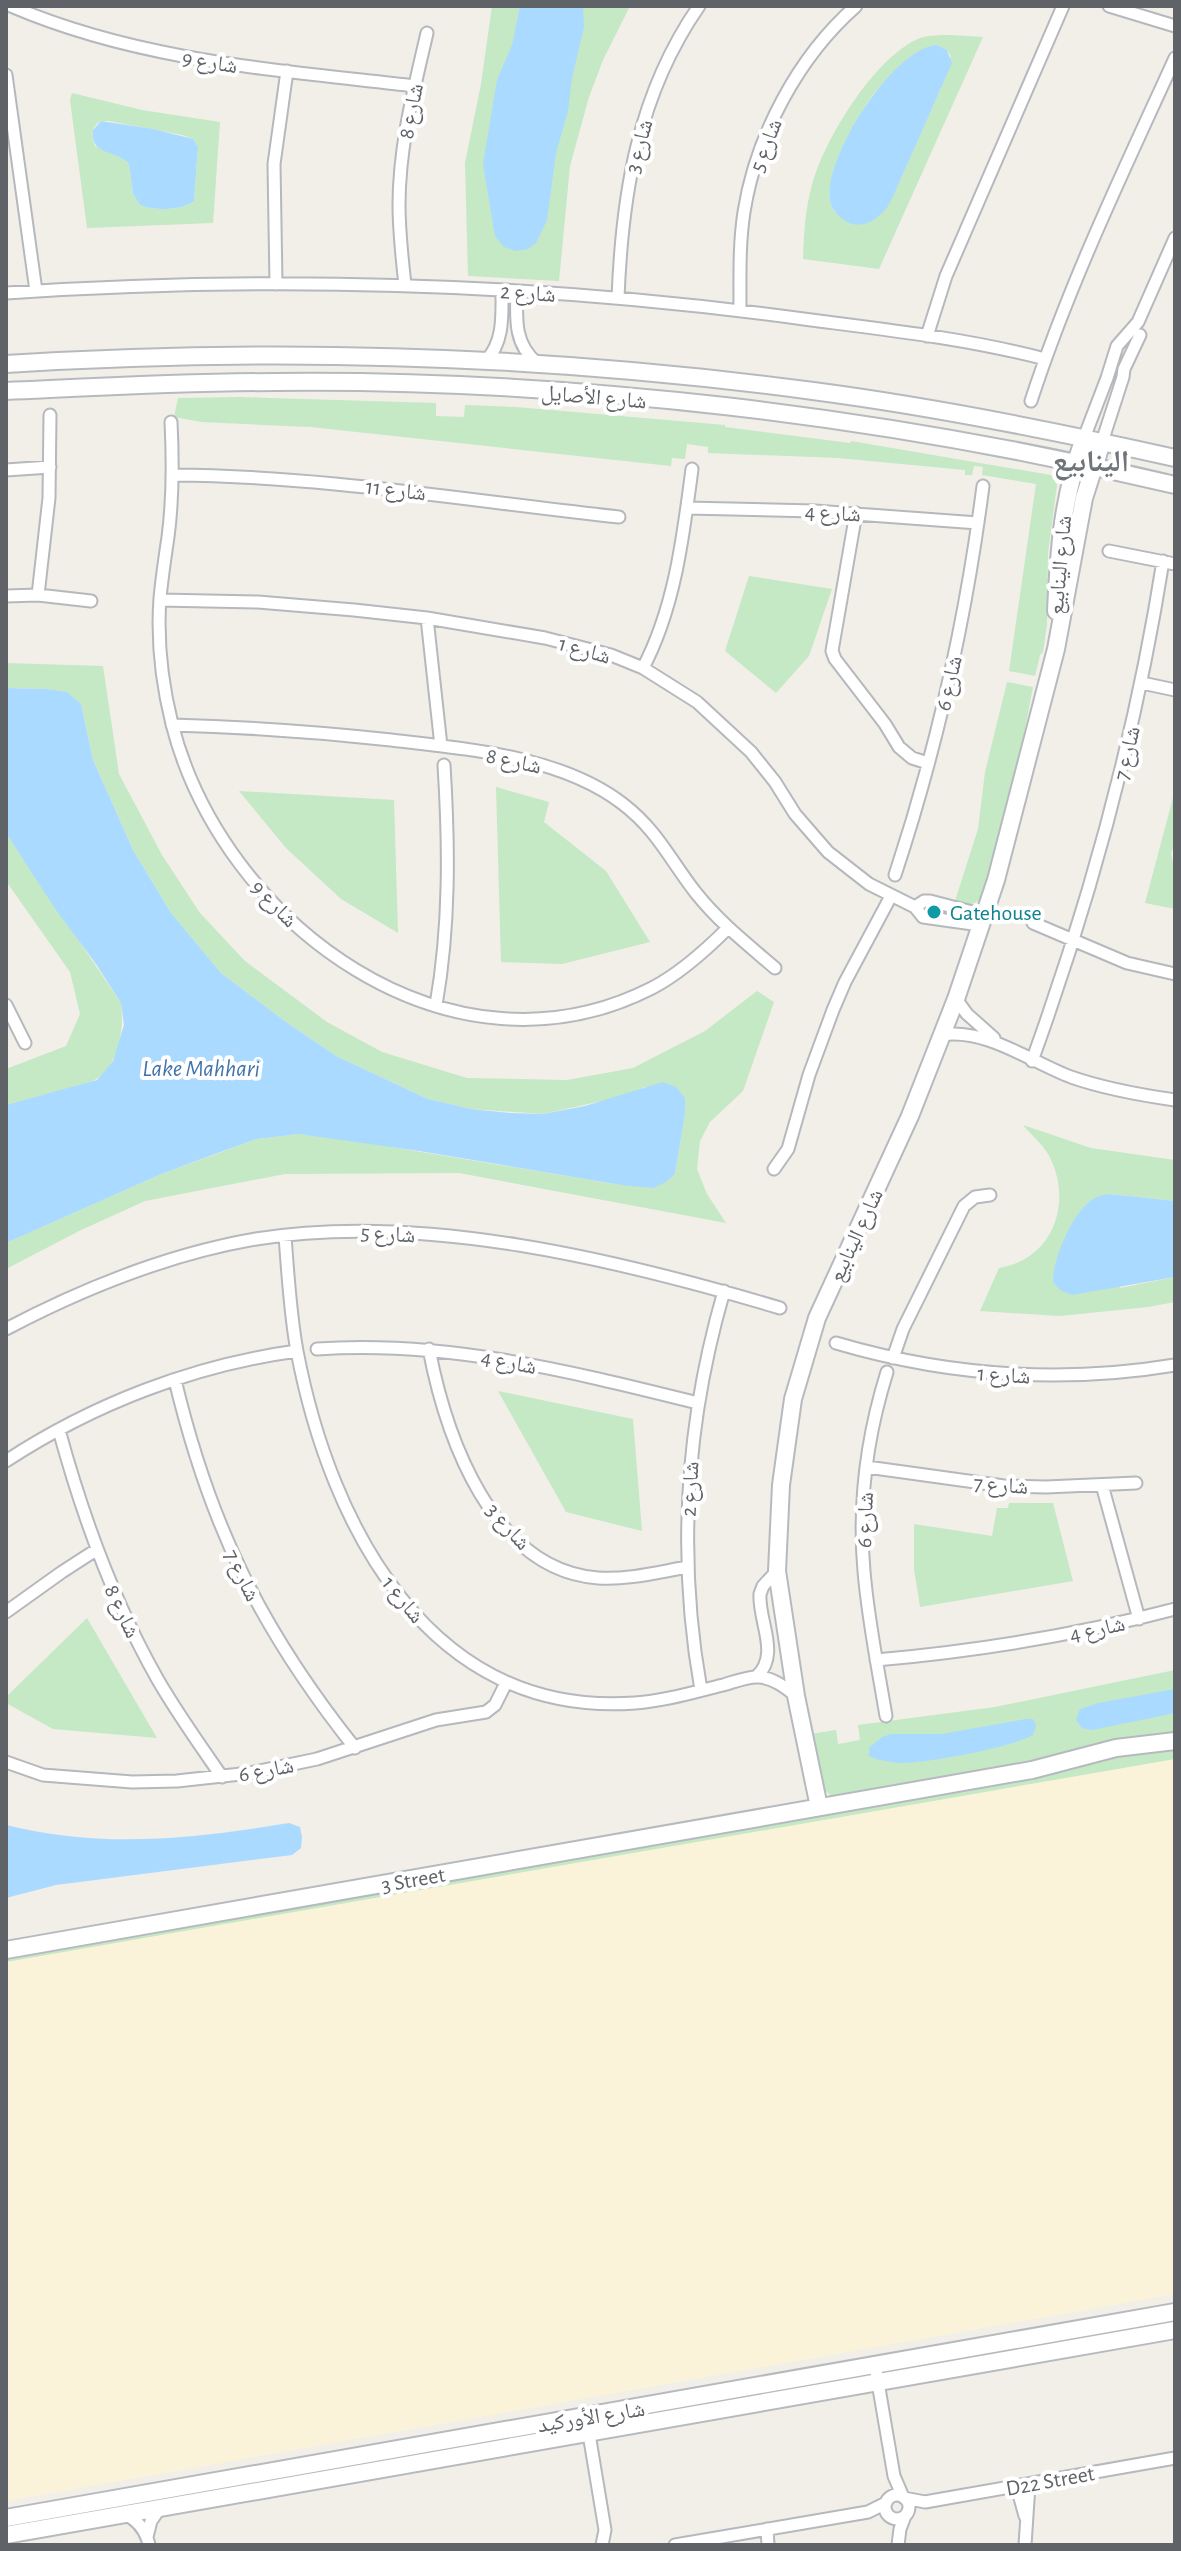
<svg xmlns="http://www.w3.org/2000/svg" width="1181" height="2551" font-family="'Alegreya Sans','Noto Naskh Arabic',sans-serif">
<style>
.green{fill:#c5e8c5;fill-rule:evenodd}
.sand{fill:#fbf3d9}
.water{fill:#aadaff}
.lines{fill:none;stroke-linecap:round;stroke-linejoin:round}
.street-casing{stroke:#b5b8bc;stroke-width:15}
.secondary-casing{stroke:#b6babf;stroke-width:20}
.street{stroke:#fff;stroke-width:11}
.secondary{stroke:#fff;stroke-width:16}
.culture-dot{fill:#0f9aa8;stroke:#fff;stroke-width:3}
.labels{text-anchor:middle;stroke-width:8;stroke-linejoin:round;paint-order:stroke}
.street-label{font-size:22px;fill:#5f6368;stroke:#fff}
.culture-label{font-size:22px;fill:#0d838f;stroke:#fff;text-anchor:start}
.water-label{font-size:24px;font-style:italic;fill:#4174aa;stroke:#fff}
.district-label{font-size:30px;font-weight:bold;fill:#70757a;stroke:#fff}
</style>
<rect width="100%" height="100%" fill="#f1efe8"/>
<path class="green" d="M492,6H630L603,60L589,97L570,166L559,281L468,276L465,163L481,84Z
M951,35L983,37L879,269L803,259C804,234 805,210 812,185C824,140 875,56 920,38C929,35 941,35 951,35ZM937,45L947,50L951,56L941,88L910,155L835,212C833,208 831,205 830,201C825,176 860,110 876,91C892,73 918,59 937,45Z
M72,93L142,110L220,122L213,223L87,228L70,100ZM101,121H109L182,135L193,139L198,147L194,201C180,211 156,211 140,205L133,194L129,164L120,157L95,146C92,136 90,127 101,121Z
M238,397L436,403V416L464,417L465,405L516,407L725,425V427L850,443L851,441L1051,475L1057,485L1048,553L1047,625L1043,652L1040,655L1035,676L1009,671L1036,484L982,475L983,467L974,466L972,475H965V470L838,458L708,453V447L687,444L685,459L672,458L671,466L310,427L201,422L174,417L178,398Z
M749,576L832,589L809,656L776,693L725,651Z
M6,663L103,666L119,774L162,855L200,913L245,961L327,1022L382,1052L467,1078L567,1080L633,1068L705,1031L757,991L774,1002L743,1091L710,1122L700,1141L697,1169L707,1194L726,1223L459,1173L285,1174L145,1201L79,1231L6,1269V1243L159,1175L257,1139L299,1134L337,1138L621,1185L675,1174L685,1114V1098L645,1087L624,1096L543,1114L471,1109L428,1099L336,1056L286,1022L221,973L171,913L133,850L93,760L81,704L66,692L47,689L6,688Z
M1007,682L1033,687L1014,786L985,888L980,900L970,905L955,901L978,829L985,772Z
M496,787L549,802L544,822L606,871L650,942L562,964L501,962Z
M1175,790V842L1171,854L1175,871V909L1145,903Z
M239,791L394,800L398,933L341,899L286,848Z
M6,833L121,1003C124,1028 120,1061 98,1078C87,1086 23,1100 6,1105V1069L66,1046L80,1014L70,972L6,881Z
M1023,1125L1091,1148L1175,1160V1201L1110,1194L1120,1288L1175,1277V1302L1148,1307L1060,1316L980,1311L999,1268C1007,1266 1016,1264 1023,1260C1059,1241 1068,1195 1051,1160C1046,1147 1032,1136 1023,1125Z
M498,1391L633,1419L642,1531L566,1512Z
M1009,1503H1053L1073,1581L920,1607L914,1569V1524L992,1536L997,1508H1008Z
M87,1618L157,1738L53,1729L6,1703V1697Z
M1175,1670V1735L1121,1740L1046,1761L836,1797C814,1792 815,1754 811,1734L836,1730L838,1744L860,1740L858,1725L995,1707Z
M1175,1746V1762L6,1970V1950Z"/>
<path class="sand" d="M1175,1759V2294L6,2501V1962Z"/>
<path class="water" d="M520,6H583L584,27L572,78L568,111L556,153L547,220L536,243L528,249L516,251L504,247L495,236L483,164L497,80L512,45Z
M937,45L947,50L952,63L890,203C879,221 857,234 839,216C835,212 831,206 830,201C823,158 893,48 937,45Z
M101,121L153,129L193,139L198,147L194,201C180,211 155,211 140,205L133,194L129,164C115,149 90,156 93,130Z
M6,688L47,689L67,692L81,704L93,760L133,850L171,913L221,973L286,1022L336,1056L428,1099L471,1109L510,1113L543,1114L585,1106L663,1082L676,1087L685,1098V1114L675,1174L666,1182L653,1188L621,1185L419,1151L299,1134L257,1139L212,1155L159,1175L6,1243V1105L97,1080L113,1061L124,1025L121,1003L96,964L56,910L6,833Z
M1110,1194L1175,1201V1277L1072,1295L1060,1290L1053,1282C1053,1258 1074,1207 1097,1197C1101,1195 1105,1195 1110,1194Z
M1175,1689V1713L1092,1730L1082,1728L1076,1720L1080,1709L1098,1703Z
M1026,1719H1033L1036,1725L1033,1735C1009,1748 928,1763 899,1763C889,1762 878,1760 869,1756V1748L882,1737L891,1734H942Z
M289,1823L300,1827L302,1837L301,1848L292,1855L56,1885L6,1898V1825C102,1849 193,1839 289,1823Z"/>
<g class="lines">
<g class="street-casing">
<path id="street" d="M11,6C139,61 277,70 415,86
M1109,6L1175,26
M6,75L36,291
M276,284L274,164L287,71
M405,285C402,258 399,232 399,205C399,146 414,89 427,33
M517,291C516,319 514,344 537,363
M6,293C274,275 545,283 811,320C889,330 969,339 1045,359
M618,298C622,193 638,94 699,6
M740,310C740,277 739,244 744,212C756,136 798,57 856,6
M927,336L946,276L1063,6
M486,361C504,341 502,317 502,290
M1031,401C1069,284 1124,170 1175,58
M171,422C173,461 173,499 168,537C165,557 162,577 160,598C157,639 162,684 172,724C223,924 450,1091 652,988C681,973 706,950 728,928
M1084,438L1107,378L1117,346L1138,322L1175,238
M1102,442L1123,377L1124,369L1140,335
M6,470L50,467
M173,475C323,476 470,501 619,517
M687,508L815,511L978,523
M856,513L832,651L835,659L885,724L899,747L912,758L928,763
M1109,551L1175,564
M38,595L49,498L50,415
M6,596L38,595L91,601
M160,600L258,602L354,610L427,618L545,638L611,655L643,668L697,702L751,752L775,782L795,814L828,852L869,884L915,907L923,917L980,925
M427,618L441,746
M643,668C675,607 683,537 692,469
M1142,683L1175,690
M172,725C246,727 318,732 391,740C467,749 561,756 623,804C658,831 670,860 696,893C719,922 747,944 775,968
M895,875C937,748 966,618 983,486
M915,907L924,901H930L984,915
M1033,923L1127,963L1175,974
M956,999L967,1014L994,1038
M6,1005L25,1043
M436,1005C450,926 449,845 444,765
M942,1035C986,1028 1031,1062 1071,1077C1105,1089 1140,1095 1175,1100
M1032,1061C1091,898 1136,732 1163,561
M774,1169L788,1149L809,1075L833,1010L845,982L891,896
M285,1236C288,1275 290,1313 297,1351C330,1525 429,1718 635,1703C665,1701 694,1692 723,1685C734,1682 748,1676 759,1677C773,1678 785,1687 796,1696
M6,1329C84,1288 169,1254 256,1239C422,1212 620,1260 780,1308
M836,1343C948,1376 1060,1384 1175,1365
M317,1349C447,1340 573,1372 698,1403
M429,1349C446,1437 492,1570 598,1578C628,1580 658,1572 688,1567
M893,1358L903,1329L964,1206L975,1197L990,1195
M175,1380C210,1526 261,1630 355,1748
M59,1430C83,1518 113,1601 158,1680C177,1713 200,1745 222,1777
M6,1461C93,1404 194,1365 297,1351
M867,1467L1004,1486L1046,1487L1136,1483
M1102,1485L1139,1619
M6,1612L62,1572L96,1550
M876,1660C978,1651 1077,1635 1175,1609
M756,1677C781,1655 758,1621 760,1594L763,1586L777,1571
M701,1690C677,1556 686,1422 724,1291
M886,1716C878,1668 868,1620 864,1571C858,1504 867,1436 887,1372
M6,1762L43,1775L132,1782L177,1781L250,1773L317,1759L436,1720L486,1712L495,1705L506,1683
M875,2365L894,2476L903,2497
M589,2434L605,2530L602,2545
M1017,2487L1025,2516
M885 2507a12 12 0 1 1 24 0a12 12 0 1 1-24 0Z
M904,2498L925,2502L1175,2458
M124,2514C138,2520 146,2530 149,2545
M767,2529L768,2545
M147,2537L151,2521L160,2508
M675,2545L868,2512L886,2503
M898,2545L900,2529L905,2516
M1025,2545L1029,2485"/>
</g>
<g class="secondary-casing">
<path id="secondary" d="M6,364C275,347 546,355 813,391C935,407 1055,431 1175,458
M6,391C96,387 187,382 277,382C576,379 884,416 1175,485
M1056,611C1059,547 1062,500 1084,438
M819,1807L796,1696L777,1571L781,1485L793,1399L817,1318L910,1116L956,999L996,880L1056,649L1084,498L1102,442
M6,1950L1032,1770L1116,1748L1175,1741
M6,2518L1175,2312
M6,2535L1175,2330"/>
</g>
<use href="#street" class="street"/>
<use href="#secondary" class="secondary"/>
</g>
<circle class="culture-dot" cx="934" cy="912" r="8"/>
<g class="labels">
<g class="street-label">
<text transform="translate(210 61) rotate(9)" y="8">شارع 9</text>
<text transform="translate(410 111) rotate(-79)" y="8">شارع 8</text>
<text transform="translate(765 145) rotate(-69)" y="8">شارع 5</text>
<text transform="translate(638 146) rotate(-75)" y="8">شارع 3</text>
<text transform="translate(528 292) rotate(4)" y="8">شارع 2</text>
<text transform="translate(594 396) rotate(5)" y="8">شارع الأصايل</text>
<text transform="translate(396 489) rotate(7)" y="8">شارع 11</text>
<text transform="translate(833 512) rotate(3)" y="8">شارع 4</text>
<text transform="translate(1059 565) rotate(-85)" y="8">شارع الينابيع</text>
<text transform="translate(585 649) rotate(16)" y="8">شارع 1</text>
<text transform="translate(948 683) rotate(-77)" y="8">شارع 6</text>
<text transform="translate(1126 753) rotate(-77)" y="8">شارع 7</text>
<text transform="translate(514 760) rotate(12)" y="8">شارع 8</text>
<text transform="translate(275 903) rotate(46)" y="8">شارع 9</text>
<text transform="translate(388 1233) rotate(3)" y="8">شارع 5</text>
<text transform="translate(855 1235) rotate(-65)" y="8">شارع الينابيع</text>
<text transform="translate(509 1361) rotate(11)" y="8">شارع 4</text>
<text transform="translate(1004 1374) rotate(4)" y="8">شارع 1</text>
<text transform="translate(1001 1484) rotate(4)" y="8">شارع 7</text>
<text transform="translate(689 1489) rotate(-87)" y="8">شارع 2</text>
<text transform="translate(864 1520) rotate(-88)" y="8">شارع 6</text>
<text transform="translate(509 1526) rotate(48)" y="8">شارع 3</text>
<text transform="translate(243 1575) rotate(64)" y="8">شارع 7</text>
<text transform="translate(404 1599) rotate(51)" y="8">شارع 1</text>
<text transform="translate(123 1611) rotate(65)" y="8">شارع 8</text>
<text transform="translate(1097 1628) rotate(-12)" y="8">شارع 4</text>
<text transform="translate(266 1769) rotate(-10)" y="8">شارع 6</text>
<text transform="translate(413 1879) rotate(-10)" y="8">3 Street</text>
<text transform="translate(591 2416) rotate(-9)" y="8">شارع الأوركيد</text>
<text transform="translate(1050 2480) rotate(-10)" y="8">D22 Street</text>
</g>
<g class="culture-label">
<text x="950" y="920">Gatehouse</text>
</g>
<g class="water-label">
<text x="201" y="1076">Lake Mahhari</text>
</g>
<g class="district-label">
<text x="1091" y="471">الينابيع</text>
</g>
</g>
<rect width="1181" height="2551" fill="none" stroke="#5f6368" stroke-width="16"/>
</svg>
